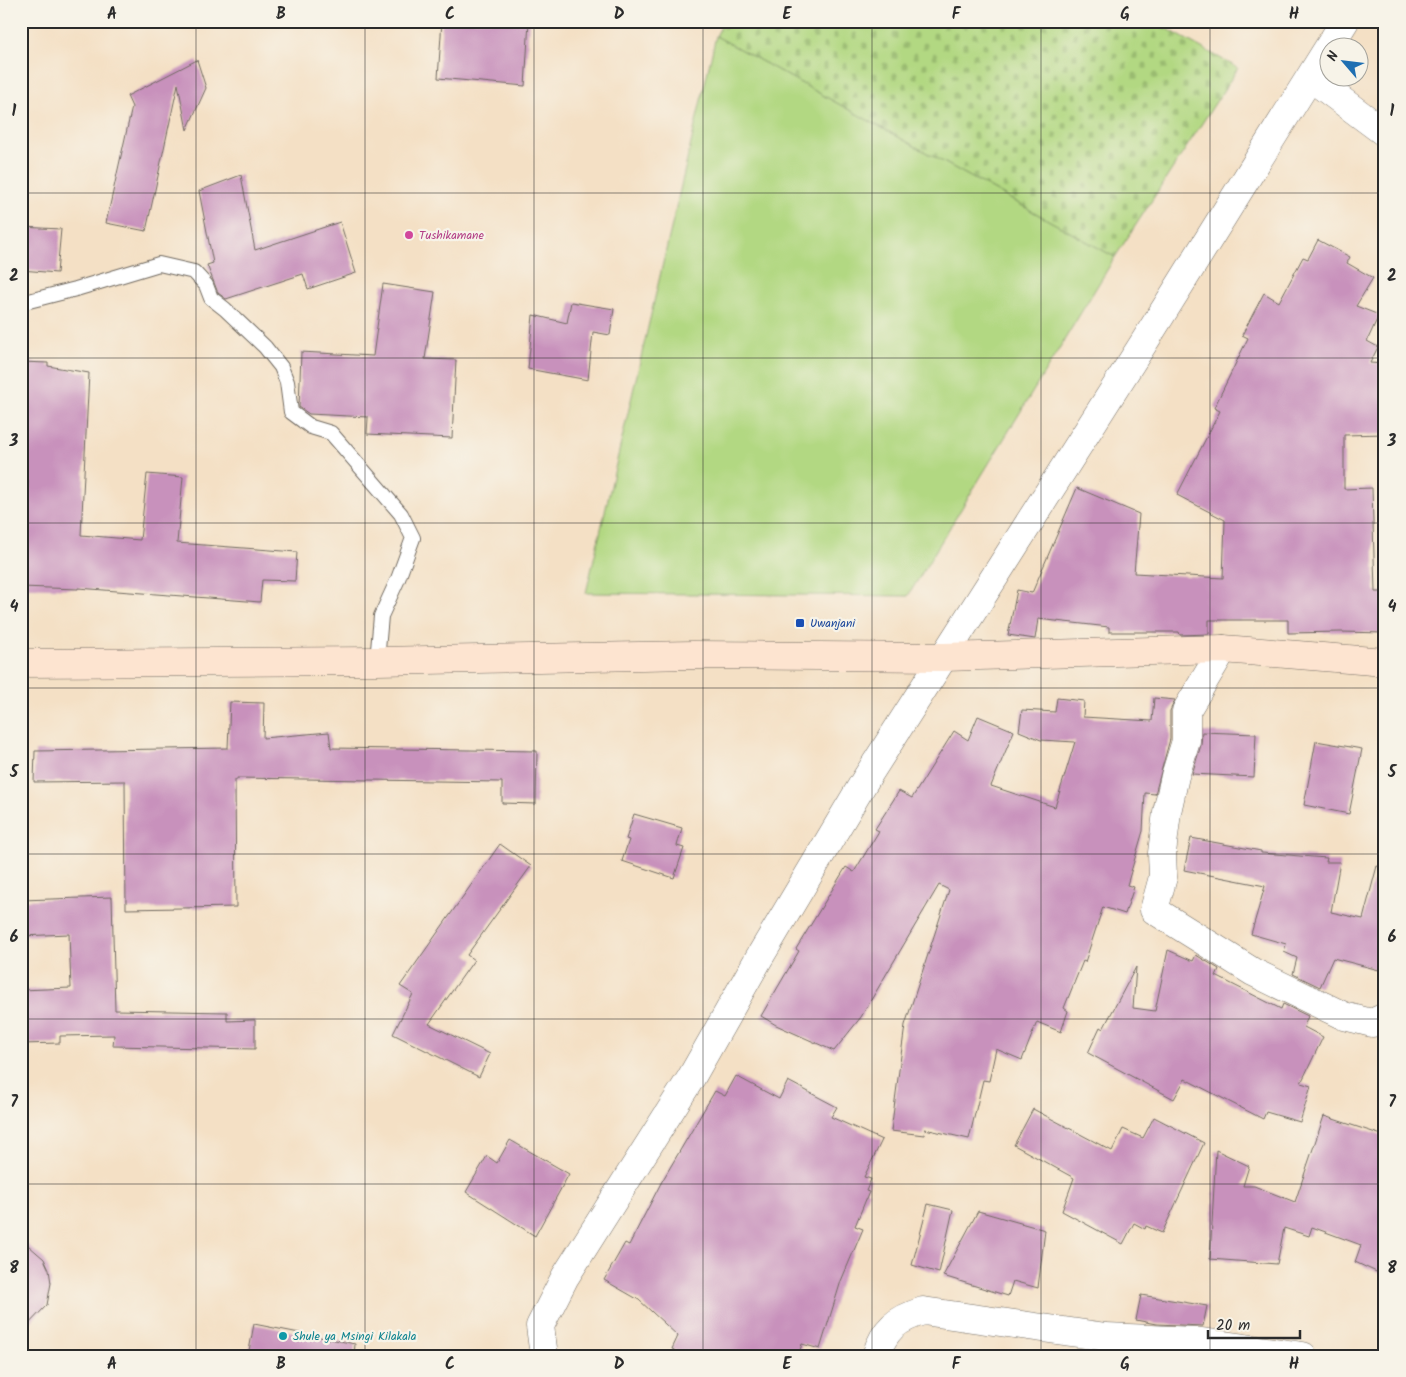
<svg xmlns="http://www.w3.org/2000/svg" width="1406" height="1377" font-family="Kalam,sans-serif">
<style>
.green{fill:#b2d882;stroke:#6e8256}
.cemetery{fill:url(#cemetery-stones);stroke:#6e8256}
.building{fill:#c891bc}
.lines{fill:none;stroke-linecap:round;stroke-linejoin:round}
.lane-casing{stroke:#716a61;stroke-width:16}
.street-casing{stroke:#716a61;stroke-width:29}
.secondary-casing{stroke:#716a61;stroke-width:29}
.lane{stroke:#fff;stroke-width:14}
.street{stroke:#fff;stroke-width:28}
.secondary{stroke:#fde4d0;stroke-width:28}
.grid{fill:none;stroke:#2b2b2b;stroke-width:1;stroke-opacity:0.55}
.hotel-dot{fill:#d1479c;stroke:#f7f3e8;stroke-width:2}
.transit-dot{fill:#1a4fb4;stroke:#f7f3e8;stroke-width:2}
.culture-dot{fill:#0f9aa8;stroke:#f7f3e8;stroke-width:2}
.labels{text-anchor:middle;stroke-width:4.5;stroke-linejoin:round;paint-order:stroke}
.hotel-label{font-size:12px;fill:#b23c85;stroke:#f7f3e8;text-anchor:start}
.transit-label{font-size:12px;fill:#164399;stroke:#f7f3e8;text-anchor:start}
.culture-label{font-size:12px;fill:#0d838f;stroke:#f7f3e8;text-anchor:start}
.neatline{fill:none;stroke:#2b2b2b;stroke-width:2}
.grid-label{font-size:16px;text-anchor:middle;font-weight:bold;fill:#2b2b2b}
</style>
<defs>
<pattern id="cemetery-stones" width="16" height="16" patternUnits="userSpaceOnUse" patternTransform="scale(1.25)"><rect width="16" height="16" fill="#b2d882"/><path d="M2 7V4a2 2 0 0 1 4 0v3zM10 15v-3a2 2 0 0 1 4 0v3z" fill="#99ba70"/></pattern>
</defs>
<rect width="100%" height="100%" fill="#f7f3e8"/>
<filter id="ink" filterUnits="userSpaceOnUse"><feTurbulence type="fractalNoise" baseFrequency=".02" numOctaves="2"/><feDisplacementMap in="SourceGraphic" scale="10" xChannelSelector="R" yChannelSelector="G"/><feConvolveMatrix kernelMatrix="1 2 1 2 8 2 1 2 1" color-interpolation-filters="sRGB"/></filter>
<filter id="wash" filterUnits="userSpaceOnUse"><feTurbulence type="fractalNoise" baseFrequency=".0096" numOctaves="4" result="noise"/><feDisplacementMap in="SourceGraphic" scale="20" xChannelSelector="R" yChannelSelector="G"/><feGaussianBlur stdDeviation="1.12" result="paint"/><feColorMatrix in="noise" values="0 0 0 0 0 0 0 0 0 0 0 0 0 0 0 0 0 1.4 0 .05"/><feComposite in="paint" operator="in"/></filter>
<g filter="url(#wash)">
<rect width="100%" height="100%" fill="#f4e0c5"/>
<path class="green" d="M716,36L1115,257L908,596L586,593Z"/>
<path class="cemetery" d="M724,21H1153L1238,68L1115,257L716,36Z"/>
<g id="blocks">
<path class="building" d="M442,21H529L525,86L438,78Z
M197,60L206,88L187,130L178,84L146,231L106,223L132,107L127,96Z
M241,175L255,250L340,222L356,273L308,289L303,274L226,299L218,293L207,265L213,263L199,191Z
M21,227L61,229L57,273L21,270Z
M1318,240L1350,257L1347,263L1373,278L1356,306L1379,315L1367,341L1378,347L1370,363L1385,364V434L1344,435V489L1372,488L1375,592H1385V633L1341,632L1288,633V620H1209V634L1180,635L1179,632H1109V627L1038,619L1035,639L1008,635L1017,590L1032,593L1077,488L1139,514L1134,573L1223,578L1225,520L1177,495L1220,411L1214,408L1248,338L1242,335L1264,293L1279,302L1303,257L1308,259Z
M383,284L435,292L425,359L456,360L452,438L367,434L368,417L309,414L299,407L301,352L373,356Z
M571,302L614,309L610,335L593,332L588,380L528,369L533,315L567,323Z
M21,362L48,363V366L89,373L81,535L140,540L147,474L183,477L177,543L297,552L295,581L262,580L260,602L78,588V589L21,587V531H25L28,480H21Z
M1057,698L1084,701L1083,717L1152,721L1154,698L1175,700L1170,711V739L1155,794L1145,793L1143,831L1127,885L1134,887L1125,914L1103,907L1085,962L1083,961L1064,1008L1068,1011L1061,1032L1037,1022L1022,1060L996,1049L989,1081L983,1080L969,1139L925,1129L924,1135L891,1131L905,1025L949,890L939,885L861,1017L834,1051L776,1025L761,1016L799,951L796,949L846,867L854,872L879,831L875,829L899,791L912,798L954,731L968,740L978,716L1014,731L991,786L1055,807L1075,742L1041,740L1019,731L1022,710L1055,712Z
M230,702L264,703L263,738L329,732L331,748L537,751L536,804L502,803V782L237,778V780H235L236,907L126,909L125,781L34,782L35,751L228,748Z
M1202,732L1256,734L1254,777L1192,774L1201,745Z
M1316,741L1362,749L1349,814L1304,805Z
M634,814L682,828L677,846L684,848L674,878L622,861L629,840L626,839Z
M1191,838L1261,851V853L1327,858L1326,862H1340L1331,912L1363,919L1377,866L1385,868V964L1381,963L1379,970L1333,958L1320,987L1293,974L1297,958L1284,952L1286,944L1251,934L1265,886L1184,870Z
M500,844L531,866L467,955L474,960L429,1024L490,1054L479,1077L393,1034L413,994L400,986Z
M112,897L115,1010L227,1012V1021L255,1020V1049L113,1046L114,1035L60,1036V1043L21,1044V990L71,988L69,934L21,936V900Z
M1168,950L1193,961L1196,955L1219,969L1216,976L1281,1009L1283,1004L1308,1016L1304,1027L1323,1037L1301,1083L1311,1086L1300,1122L1266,1112L1263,1119L1185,1079L1174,1099L1088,1053L1100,1027L1103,1029L1136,967L1133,1008L1155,1011Z
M736,1076L779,1099L788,1081L837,1107L831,1117L882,1140L864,1177L871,1179L866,1191L869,1192L855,1226L863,1229L841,1281L820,1349L802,1344L798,1356H685L672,1349L678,1336L639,1300L604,1280L625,1243L629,1245L661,1183L715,1091L725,1096Z
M1033,1109L1112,1151L1123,1129L1143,1138L1154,1117L1204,1143L1162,1233L1146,1226L1145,1229L1134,1223L1123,1244L1062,1211L1074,1178L1014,1145Z
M1324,1116L1385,1136V1276L1355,1262L1361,1245L1312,1227L1309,1236L1284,1228L1277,1264L1210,1259L1216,1150L1249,1166L1243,1186H1254L1295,1202Z
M510,1140L569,1174L535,1236L466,1192L487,1156L497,1163Z
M928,1204L953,1210L939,1273L912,1265Z
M978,1211L1045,1230L1038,1288L1013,1281L1008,1296L943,1276Z
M21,1239L44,1259L49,1270L51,1283L47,1305L21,1332Z
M1141,1295L1207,1306L1203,1326L1156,1324L1136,1320Z
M254,1324L355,1344L354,1356H248Z"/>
</g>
</g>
<g filter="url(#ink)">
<use href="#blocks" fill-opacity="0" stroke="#716a61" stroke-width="1"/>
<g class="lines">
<g class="lane-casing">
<path id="lane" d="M21,303L76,289L159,264L194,272L206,285L211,298L225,309L265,347L281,367L287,382L291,412L311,427L331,433L401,514L413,538L398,579L381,616L377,661"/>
</g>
<g class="street-casing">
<path id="street" d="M1310,77L1385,133
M1223,649L1186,711V741L1175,776L1167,812L1162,853L1163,877L1154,910L1253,972L1344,1016L1372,1023L1385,1017
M544,1356L540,1326L565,1277L691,1078L759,958L867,777L1143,344L1345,21
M876,1356C884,1329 897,1319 923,1311L1106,1337L1195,1341L1303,1356"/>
</g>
<g class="secondary-casing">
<path id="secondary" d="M21,663L377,661L693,655L944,657L1223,649L1385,662"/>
</g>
<use href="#lane" class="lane"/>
<use href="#street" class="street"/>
<use href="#secondary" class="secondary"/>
</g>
</g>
<path class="grid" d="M196,21V1356M365,21V1356M534,21V1356M703,21V1356M872,21V1356M1041,21V1356M1210,21V1356M21,193H1385M21,358H1385M21,523H1385M21,688H1385M21,854H1385M21,1019H1385M21,1184H1385"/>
<circle class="hotel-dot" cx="409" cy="235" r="5"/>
<rect class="transit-dot" x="795" y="618" width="10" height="10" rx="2.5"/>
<circle class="culture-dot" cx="283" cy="1336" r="5"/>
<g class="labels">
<g class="hotel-label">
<text x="419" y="239">Tushikamane</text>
</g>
<g class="transit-label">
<text x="810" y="627">Uwanjani</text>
</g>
<g class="culture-label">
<text x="293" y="1340">Shule ya Msingi Kilakala</text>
</g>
</g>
<rect width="1406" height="1377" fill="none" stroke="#f7f3e8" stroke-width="55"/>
<g transform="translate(1344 62) rotate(298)"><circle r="24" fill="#f7f3e8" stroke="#a5a39c"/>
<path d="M0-4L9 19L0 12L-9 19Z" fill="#1f6fb2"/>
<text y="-8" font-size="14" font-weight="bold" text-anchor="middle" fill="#2b2b2b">N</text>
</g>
<path d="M1208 1330v8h92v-8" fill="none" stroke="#2b2b2b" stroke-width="2.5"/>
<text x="1216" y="1330" font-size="15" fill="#2b2b2b" stroke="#f7f3e8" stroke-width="4" paint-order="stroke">20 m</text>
<rect x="28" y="28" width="1350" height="1322" class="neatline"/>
<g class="grid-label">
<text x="112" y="19">A</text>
<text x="281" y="19">B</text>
<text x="450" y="19">C</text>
<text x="619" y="19">D</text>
<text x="787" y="19">E</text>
<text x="956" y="19">F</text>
<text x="1125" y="19">G</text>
<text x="1294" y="19">H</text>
<text x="14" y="116">1</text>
<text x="1392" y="116">1</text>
<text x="14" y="281">2</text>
<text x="1392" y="281">2</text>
<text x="14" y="446">3</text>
<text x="1392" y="446">3</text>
<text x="14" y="612">4</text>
<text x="1392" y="612">4</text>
<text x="14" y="777">5</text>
<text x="1392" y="777">5</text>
<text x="14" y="942">6</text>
<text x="1392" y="942">6</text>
<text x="14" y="1107">7</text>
<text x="1392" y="1107">7</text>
<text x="14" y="1273">8</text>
<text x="1392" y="1273">8</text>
<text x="112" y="1369">A</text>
<text x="281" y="1369">B</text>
<text x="450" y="1369">C</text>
<text x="619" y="1369">D</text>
<text x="787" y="1369">E</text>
<text x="956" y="1369">F</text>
<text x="1125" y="1369">G</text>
<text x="1294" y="1369">H</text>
</g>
</svg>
